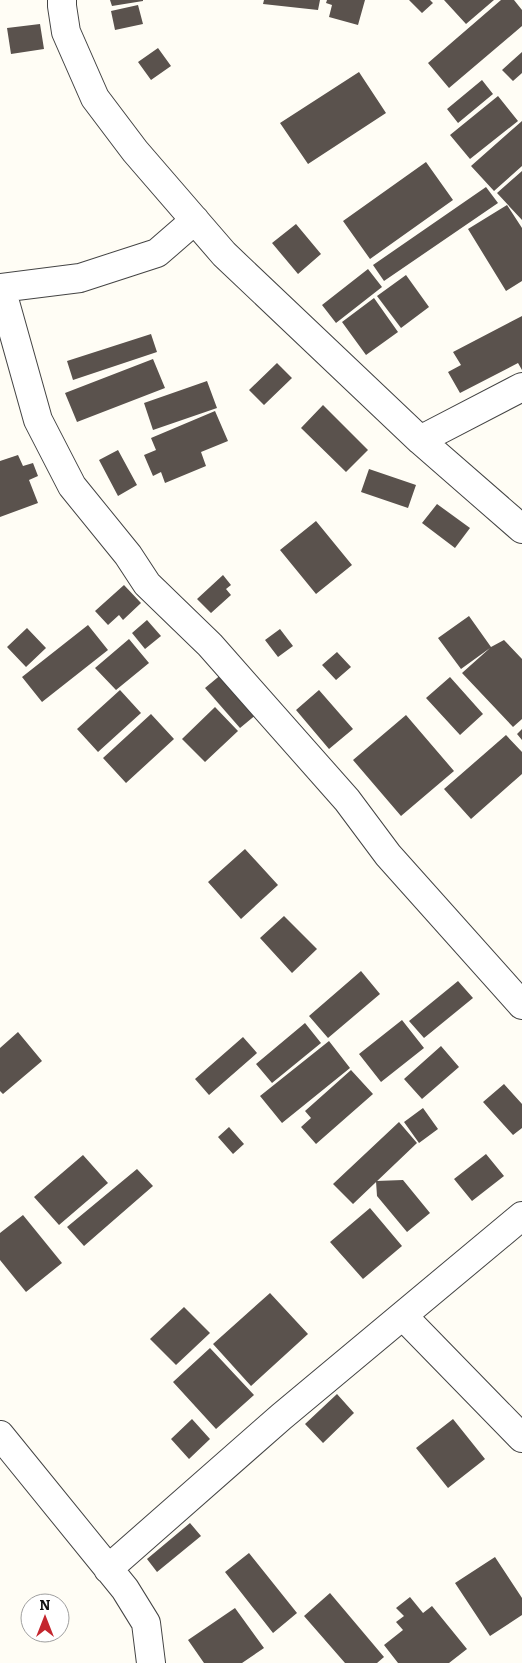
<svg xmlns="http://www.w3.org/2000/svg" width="522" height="1663" font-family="Bitter,serif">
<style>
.building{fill:#5a524d}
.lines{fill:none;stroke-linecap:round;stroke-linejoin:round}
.street-casing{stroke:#444;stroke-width:30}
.street{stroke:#fff;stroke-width:28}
</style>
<rect width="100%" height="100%" fill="#fffdf5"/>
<path class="building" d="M110,0H143V1L112,6Z
M264,0H320L318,10L263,4Z
M327,0H365L358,25L329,17L332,5L326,3Z
M409,0H430L433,3L422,13Z
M444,0H494L466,24Z
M501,0H514L522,10V26L449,88L428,63Z
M138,5L143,24L115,30L111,11Z
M40,24L44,49L11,54L7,28Z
M158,48L171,66L151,80L138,62Z
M522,52V73L513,81L502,70Z
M359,72L386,113L308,164L280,123Z
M482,80L493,94L458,123L447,109Z
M498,96L518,121L470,159L450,135Z
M522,121V166L494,191L471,166Z
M426,162L453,200L370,259L343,221Z
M522,171V220L497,193Z
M486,187L498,203L384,281L373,265Z
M507,205L522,228V281L506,291L468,229Z
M296,224L321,254L298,274L272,243Z
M368,269L382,287L336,323L322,305Z
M406,275L429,307L401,328L377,296Z
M374,298L398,332L366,355L342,322Z
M522,316V370L518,363L460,393L448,372L461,365L453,352Z
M151,334L157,352L73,380L67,361Z
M153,359L165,388L77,422L65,393Z
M277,363L292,378L264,405L249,390Z
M207,381L217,408L153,430L144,403Z
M323,405L368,450L346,472L301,428Z
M215,411L228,441L201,452L206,466L165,483L161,472L153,476L144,455L156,450L151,438Z
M118,450L137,485L118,496L99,460Z
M18,455L23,466L33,463L38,476L29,480L38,503L0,517V461Z
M369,469L416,485L408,508L361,492Z
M437,504L470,528L455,548L422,523Z
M316,521L352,565L316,594L280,550Z
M223,575L231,585L226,589L231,595L211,613L197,599Z
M124,585L141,603L123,620L119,615L108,625L95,611Z
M469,616L491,647L504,640L522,659V719L513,727L462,673L490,648L461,669L438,638Z
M147,620L161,636L145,649L132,633Z
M88,625L108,650L42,702L22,677Z
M27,628L46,648L26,667L7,647Z
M280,629L293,646L278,657L265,640Z
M129,639L149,663L116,690L95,668Z
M337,652L351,667L336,680L322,665Z
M223,673L257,714L240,728L205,688Z
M450,677L483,714L460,735L426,698Z
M120,690L141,713L98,752L77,729Z
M319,690L353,729L329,749L296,710Z
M215,707L238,731L205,762L182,739Z
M151,714L174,739L126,783L103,758Z
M406,715L454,771L401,816L353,760Z
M522,729V740L517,734Z
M506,735L522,752V774L471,819L444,789Z
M245,849L278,885L241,919L208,882Z
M284,916L317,949L292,973L260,938Z
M361,971L380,994L328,1038L309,1016Z
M458,981L473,998L424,1038L409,1021Z
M402,1020L424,1048L381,1082L359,1054Z
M305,1023L321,1043L272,1083L256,1064Z
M18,1032L42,1061L3,1094L0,1091V1048Z
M243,1037L257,1053L209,1095L195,1079Z
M329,1041L350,1068L282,1123L260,1096Z
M441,1046L459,1067L422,1099L404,1079Z
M351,1070L373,1094L316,1144L301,1127L311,1118L305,1111Z
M504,1084L522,1104V1128L513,1135L483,1102Z
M423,1108L438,1129L419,1143L404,1122Z
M399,1122L417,1143L353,1204L333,1184Z
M229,1127L244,1144L233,1154L218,1137Z
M486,1154L504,1176L472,1201L454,1179Z
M83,1155L108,1183L59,1225L34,1197Z
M137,1169L153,1186L84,1246L67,1227Z
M403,1180L430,1213L407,1232L377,1196L376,1181Z
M370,1208L402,1246L363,1279L330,1242Z
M23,1215L62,1263L26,1292L0,1260V1233Z
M270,1293L308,1334L251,1386L213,1344Z
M184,1307L210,1333L176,1365L150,1339Z
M210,1348L254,1395L216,1429L173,1382Z
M337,1394L354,1413L323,1443L305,1424Z
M192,1419L210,1439L189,1459L171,1439Z
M453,1419L485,1459L448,1488L416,1448Z
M190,1523L201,1536L157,1572L147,1559Z
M249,1553L297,1613L273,1633L225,1572Z
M495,1557L522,1598V1615L490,1636L455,1583Z
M330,1593L384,1657L377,1663H345L304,1616Z
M410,1597L423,1613L432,1606L467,1649L449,1663H398L384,1645L403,1630L396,1622L404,1616L396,1608Z
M235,1608L264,1648L242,1663H204L188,1640Z"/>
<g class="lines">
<g class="street-casing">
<path id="street" d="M62,0V6L66,32L95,98L135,151L224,254L420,440L522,529
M0,288L80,278L157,253L195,220
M1,288L38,420L72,486L128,555L147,584L210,645L347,800L388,855L522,1005
M420,440L522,387
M403,1316L522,1438
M0,1435L125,1589L146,1623L151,1663
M108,1569L281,1417L522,1216"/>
</g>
<use href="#street" class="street"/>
</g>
<g transform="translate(45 1618)"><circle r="24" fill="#ffffff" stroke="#a0a0a0"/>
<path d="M0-4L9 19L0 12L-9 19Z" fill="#c4262e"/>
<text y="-8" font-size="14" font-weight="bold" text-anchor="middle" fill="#111111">N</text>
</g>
</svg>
